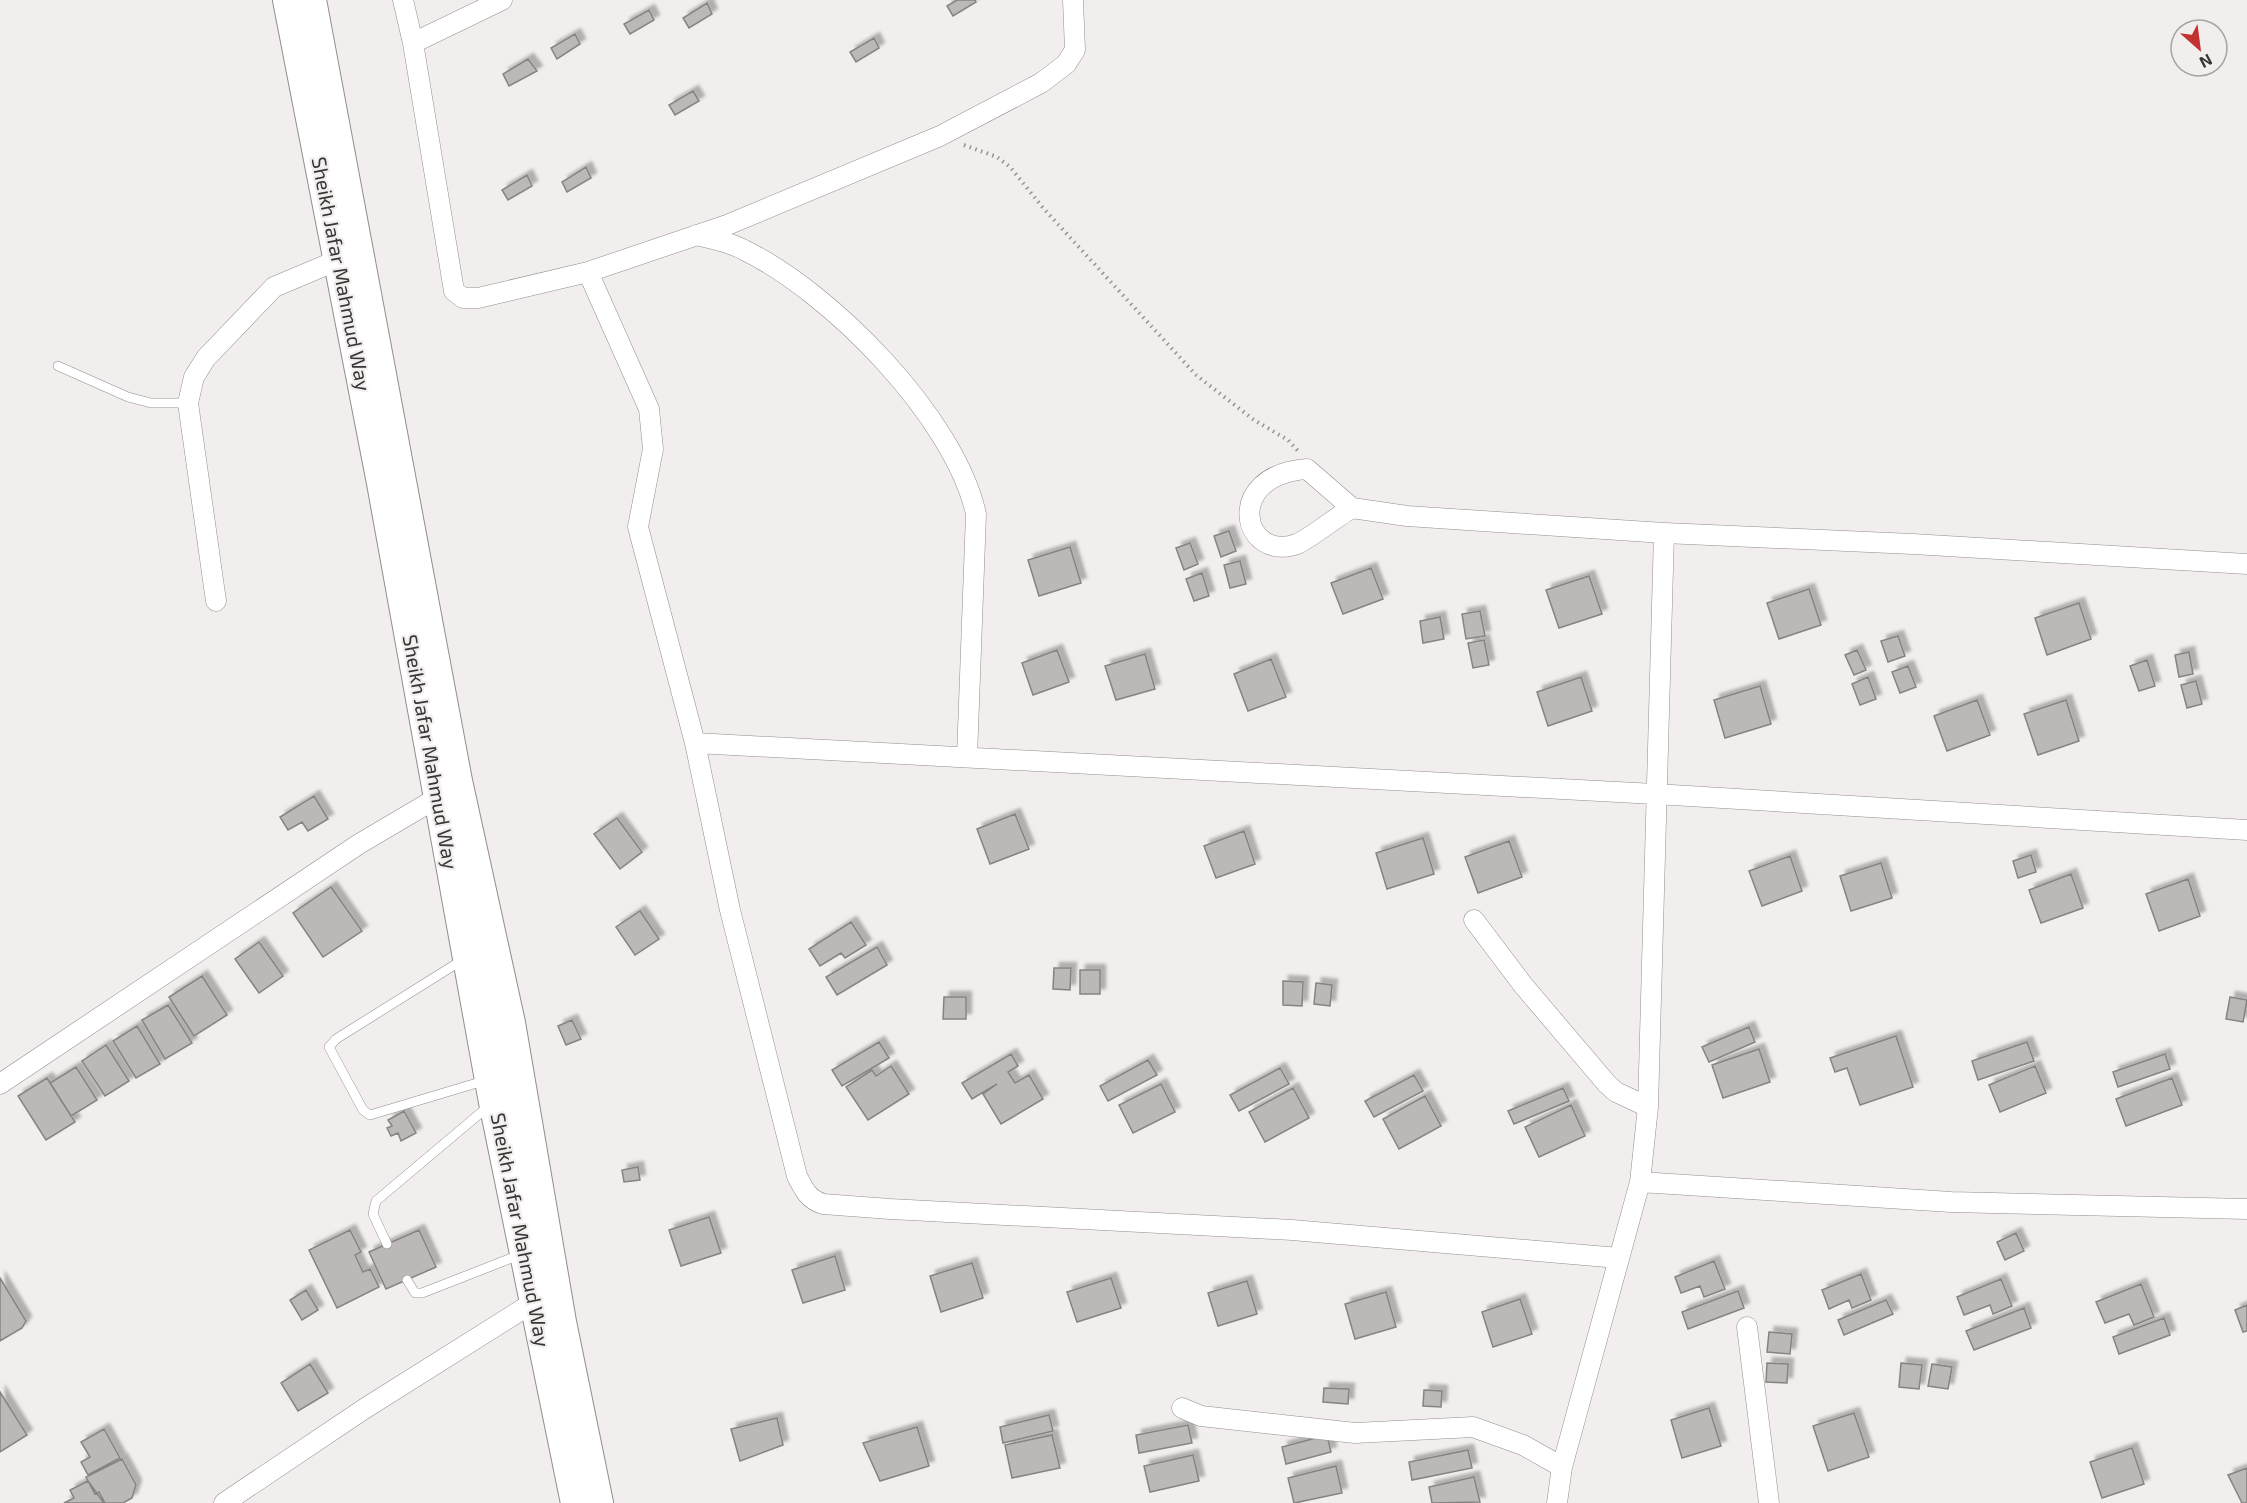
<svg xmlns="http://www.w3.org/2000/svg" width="2247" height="1503" font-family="'Exo 2',sans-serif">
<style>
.building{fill:#bbb8b7;stroke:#878383;stroke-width:1.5;filter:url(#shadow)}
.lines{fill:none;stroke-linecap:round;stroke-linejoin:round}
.lane-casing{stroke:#918e8d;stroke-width:10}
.street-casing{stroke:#918e8d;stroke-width:21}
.primary-casing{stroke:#918e8d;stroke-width:32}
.path{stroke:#969393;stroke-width:4;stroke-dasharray:1.5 4.5;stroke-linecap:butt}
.lane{stroke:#fff;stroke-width:9}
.street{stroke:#fff;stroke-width:20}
.primary{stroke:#fff;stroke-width:30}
.labels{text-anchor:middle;stroke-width:4.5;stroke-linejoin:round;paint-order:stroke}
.street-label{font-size:20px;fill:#373535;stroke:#f2eeee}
</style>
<defs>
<filter id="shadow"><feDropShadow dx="5.5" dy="-5.5" stdDeviation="1.5" flood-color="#0004"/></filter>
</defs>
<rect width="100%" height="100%" fill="#f2eeee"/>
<path class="building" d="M957,0H975L976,2L953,16L947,6Z
M707,3L712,14L689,28L683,18Z
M649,10L654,20L630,34L624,24Z
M575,34L580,44L557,59L551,48Z
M874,38L879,48L856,62L850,52Z
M528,59L537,71L509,86L503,74Z
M693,91L699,101L675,115L669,105Z
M586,167L591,178L567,192L562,182Z
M527,175L532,186L508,200L502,190Z
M1229,531L1236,551L1221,557L1214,536Z
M1190,543L1198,564L1184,570L1176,548Z
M1070,547L1081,583L1039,596L1028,560Z
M1240,561L1246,584L1230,588L1224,565Z
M1371,568L1383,599L1343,614L1331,583Z
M1202,573L1209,596L1194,601L1186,579Z
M1589,576L1602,614L1559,628L1546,590Z
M1809,589L1821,625L1779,639L1767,603Z
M2079,603L2091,639L2047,655L2035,618Z
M1480,611L1485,636L1466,639L1462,614Z
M1440,617L1444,639L1423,643L1420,621Z
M1898,636L1905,656L1888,662L1881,641Z
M1484,640L1489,665L1473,668L1468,643Z
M1057,650L1069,682L1033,695L1022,663Z
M1857,650L1866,670L1854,675L1845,655Z
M2189,652L2193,674L2179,677L2175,655Z
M1145,654L1155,689L1116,700L1105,666Z
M1271,659L1286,697L1248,711L1234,674Z
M2147,660L2155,686L2139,691L2130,666Z
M1908,666L1916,687L1900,693L1892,672Z
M1581,677L1592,711L1548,726L1537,692Z
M1868,677L1876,699L1860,705L1852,684Z
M2196,681L2202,704L2187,708L2181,685Z
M1760,686L1771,724L1725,738L1714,700Z
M1977,700L1990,735L1947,751L1934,716Z
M2066,700L2079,741L2038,755L2024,714Z
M314,796L328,819L308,831L302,822L288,830L280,817Z
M1015,814L1029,849L990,864L977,829Z
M617,818L642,852L620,869L594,834Z
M1244,831L1255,864L1216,878L1204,846Z
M1423,838L1434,874L1387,889L1376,853Z
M1509,841L1522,877L1478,893L1465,857Z
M2031,855L2036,872L2018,878L2013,861Z
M1790,856L1802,891L1762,906L1749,871Z
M1881,863L1892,898L1851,911L1840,876Z
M2071,874L2083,908L2041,923L2029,890Z
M2188,879L2200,916L2159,931L2146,894Z
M331,887L362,931L323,957L293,913Z
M640,911L659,939L635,955L616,927Z
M851,922L866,945L845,958L841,953L820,966L809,949Z
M259,942L283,976L259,993L235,959Z
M877,947L887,965L837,995L826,977Z
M1054,968H1071L1070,990L1053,989Z
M1080,970H1100V994H1080Z
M202,976L227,1015L194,1036L169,997Z
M1283,981L1303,982L1302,1006L1283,1005Z
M1316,983L1332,985L1330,1006L1314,1004Z
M944,997H966V1019H943Z
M2230,997L2247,1000L2243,1022L2226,1019Z
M168,1005L192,1043L165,1059L142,1020Z
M572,1020L581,1039L566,1045L558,1026Z
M137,1026L160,1064L136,1078L113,1041Z
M1749,1027L1755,1042L1709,1062L1702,1047Z
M1896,1036L1913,1087L1860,1105L1847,1068L1835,1072L1830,1058Z
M879,1042L889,1058L842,1086L832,1070Z
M2027,1042L2034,1061L1978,1080L1972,1061Z
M106,1045L129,1081L105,1096L82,1061Z
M1759,1049L1770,1082L1723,1098L1712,1065Z
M1011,1054L1018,1066L1008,1072L1015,1083L1029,1075L1043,1099L1001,1124L983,1094L997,1084L972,1099L962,1083Z
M2165,1054L2170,1069L2118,1087L2113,1072Z
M1148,1060L1157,1075L1108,1101L1100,1086Z
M891,1066L909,1094L868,1120L846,1087L872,1070L876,1076Z
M2035,1066L2046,1093L2000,1112L1989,1085Z
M76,1067L97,1100L71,1116L50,1083Z
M1280,1068L1289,1084L1239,1111L1230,1095Z
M1414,1075L1423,1091L1374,1117L1365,1101Z
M47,1078L75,1122L46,1140L18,1096Z
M2172,1078L2182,1105L2126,1126L2116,1099Z
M1161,1084L1175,1112L1133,1133L1119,1105Z
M1293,1088L1309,1118L1265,1142L1249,1112Z
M1563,1088L1569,1101L1514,1124L1508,1111Z
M1425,1096L1441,1126L1399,1149L1383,1119Z
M1571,1105L1585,1136L1539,1157L1525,1127Z
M404,1111L416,1133L401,1141L398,1133L391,1136L387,1128L392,1126L388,1120Z
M638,1167L640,1180L624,1182L622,1170Z
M709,1217L721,1253L681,1266L669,1230Z
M350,1230L361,1252L355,1255L363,1272L370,1269L379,1287L337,1308L309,1250Z
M419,1230L436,1267L386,1289L369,1252Z
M2016,1233L2024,1251L2005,1260L1997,1242Z
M835,1256L845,1290L803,1303L792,1270Z
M1714,1261L1725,1289L1704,1297L1700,1286L1681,1293L1675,1277Z
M972,1263L983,1298L941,1312L930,1276Z
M1861,1274L1871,1300L1852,1308L1849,1300L1829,1309L1822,1290Z
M0,1278L26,1321L22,1328L0,1341Z
M1111,1278L1121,1308L1077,1322L1067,1292Z
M2001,1279L2012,1306L1993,1314L1990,1305L1964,1315L1957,1297Z
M1247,1281L1257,1314L1218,1326L1208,1293Z
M2141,1284L2154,1317L2134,1325L2129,1314L2105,1323L2096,1302Z
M306,1290L318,1310L302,1320L290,1300Z
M1738,1291L1744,1308L1688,1329L1682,1312Z
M1386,1292L1396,1327L1355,1339L1345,1304Z
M1520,1299L1532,1334L1493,1347L1482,1312Z
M1886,1300L1893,1314L1844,1335L1838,1320Z
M2247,1305V1331L2243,1332L2235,1310Z
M2024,1308L2031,1328L1974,1350L1966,1331Z
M2164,1318L2170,1335L2119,1354L2113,1337Z
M1769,1332L1792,1334L1790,1354L1767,1352Z
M1767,1363L1788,1364L1787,1383L1766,1382Z
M1901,1363L1922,1365L1919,1389L1899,1387Z
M310,1364L328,1393L298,1411L281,1383Z
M1932,1364L1952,1367L1948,1389L1928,1386Z
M1324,1388L1349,1389L1348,1404L1323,1402Z
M1424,1390L1442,1391L1441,1407L1423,1406Z
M0,1392L27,1435L0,1452Z
M1709,1408L1721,1446L1682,1458L1671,1420Z
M1854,1413L1869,1457L1828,1471L1813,1426Z
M1049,1415L1053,1431L1003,1443L1000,1427Z
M777,1418L783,1445L740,1461L731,1429Z
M1188,1425L1192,1443L1139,1453L1136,1435Z
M917,1427L929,1466L880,1481L863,1443Z
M104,1429L120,1458L88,1475L81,1462L90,1457L81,1442Z
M1052,1435L1060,1468L1012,1478L1005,1445Z
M1327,1435L1331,1452L1286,1464L1282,1447Z
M2132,1448L2144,1484L2102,1498L2090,1462Z
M1468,1450L1472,1468L1412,1480L1409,1462Z
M1193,1455L1199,1481L1150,1492L1144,1466Z
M122,1459L136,1485L132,1498L123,1503H105L99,1492L95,1494L86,1477Z
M1336,1466L1342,1493L1294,1503L1288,1478Z
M2247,1468V1503H2242L2228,1475Z
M1474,1477L1480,1502L1432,1503L1429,1487Z
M88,1481L104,1503H64L74,1498L70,1490Z"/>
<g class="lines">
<g class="lane-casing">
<path id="lane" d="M58,366L128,397L151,403H188
M464,959L336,1039L329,1047L363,1110L370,1115L487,1080
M387,1244L373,1214L376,1201L490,1105
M407,1280L415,1293H422L522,1254"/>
</g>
<g class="street-casing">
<path id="street" d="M403,0L413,43L454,291L463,298H478L588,272L727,225L940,136L1041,83L1066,64L1075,50L1073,0
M413,43L502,0
M696,235C712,239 730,242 744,250C831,292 955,418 976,514L967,757
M588,272L649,409L653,449L638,527L695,743L730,910L797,1176C804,1190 808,1199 823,1204L890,1209L1292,1230L1619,1258
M1352,508C1338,516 1309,539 1297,544C1242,563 1222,475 1307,469L1352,508L1407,516L1664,533L1913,544L2247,564
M216,601L188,403L194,377L206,358L274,287L338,260
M695,743L1655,794L2247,830
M1474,920L1523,985L1607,1084L1616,1092L1648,1107
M0,1084L359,844L437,798
M1640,1182L1951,1202L2247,1209
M1747,1327L1769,1503
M1182,1408L1201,1416L1355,1433L1473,1427L1523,1445L1562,1467
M224,1503L364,1409L534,1302
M1557,1503L1562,1467L1640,1182L1648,1107L1664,533"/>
</g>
<g class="primary-casing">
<path id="primary" d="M288,0L382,483L494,1102L576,1503
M311,0L457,781L510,1023L561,1322L598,1503"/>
</g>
<path class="path" d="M964,145L997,157L1010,167L1044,209L1196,375L1254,420L1288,440L1299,452"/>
<use href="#lane" class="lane"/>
<use href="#street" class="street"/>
<use href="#primary" class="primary"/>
</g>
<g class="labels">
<g class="street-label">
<text transform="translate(341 274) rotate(79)" y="7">Sheikh Jafar Mahmud Way</text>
<text transform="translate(430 752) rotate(80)" y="7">Sheikh Jafar Mahmud Way</text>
<text transform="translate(520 1230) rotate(79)" y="7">Sheikh Jafar Mahmud Way</text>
</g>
</g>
<g transform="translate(2199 48) rotate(152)"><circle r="28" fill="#f2eeee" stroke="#a7a4a4" stroke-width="1.5"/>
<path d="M0-4.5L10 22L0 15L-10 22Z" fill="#c13231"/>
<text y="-9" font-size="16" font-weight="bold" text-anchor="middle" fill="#373535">N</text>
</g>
</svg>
